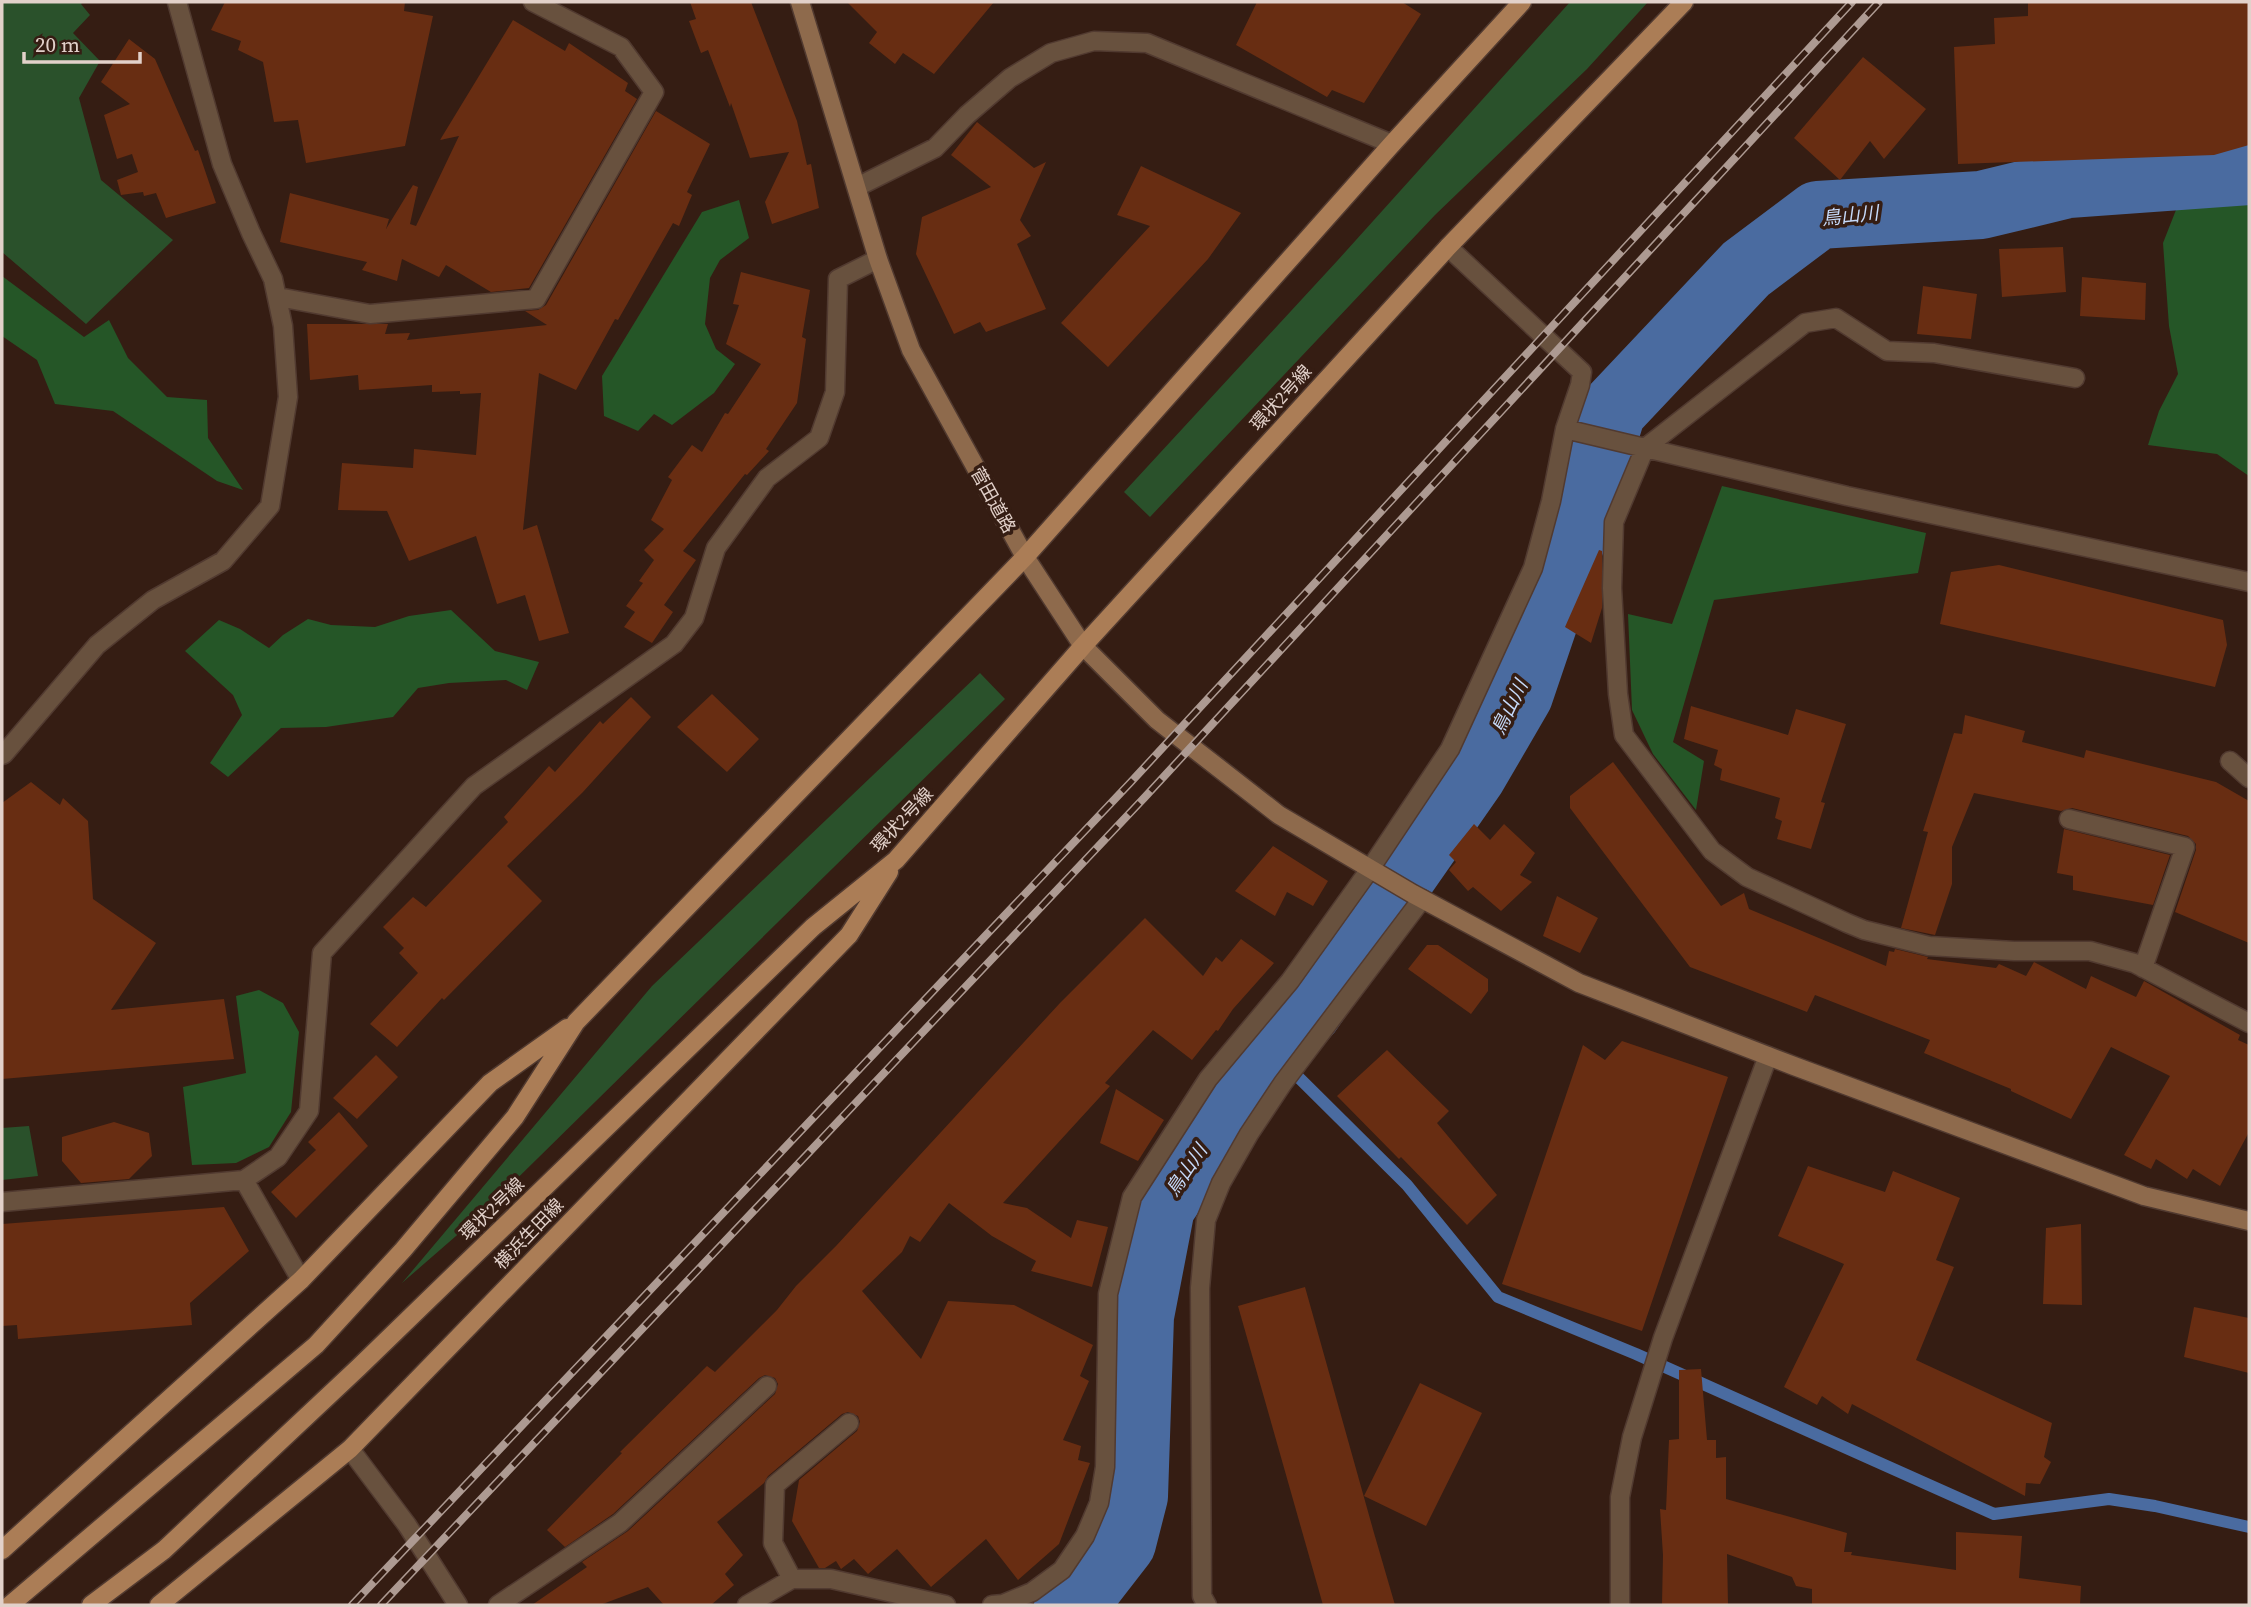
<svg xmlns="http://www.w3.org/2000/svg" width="2251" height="1607" font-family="'Source Serif 4','Noto Sans JP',serif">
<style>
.green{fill:#2a512b}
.forest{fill:#255627}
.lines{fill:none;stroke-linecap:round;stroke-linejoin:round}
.stream{stroke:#4a6ba0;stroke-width:12}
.river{stroke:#4a6ba0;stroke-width:68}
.building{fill:#682d12}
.street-casing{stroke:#513a30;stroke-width:21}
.secondary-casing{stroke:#513a30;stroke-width:21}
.primary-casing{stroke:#513a30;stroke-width:21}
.street{stroke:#68513e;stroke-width:18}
.secondary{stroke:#8e6a4c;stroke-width:18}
.primary{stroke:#ab7d56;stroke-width:18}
.rail-casing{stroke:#ad9a92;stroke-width:8}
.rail{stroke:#351d13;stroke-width:5;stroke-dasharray:16;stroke-linecap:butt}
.labels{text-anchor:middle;stroke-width:7;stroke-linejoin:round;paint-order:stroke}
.street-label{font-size:18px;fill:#e2d1ca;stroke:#351d13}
.water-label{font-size:19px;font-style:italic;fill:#c6dafa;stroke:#351d13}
</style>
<rect width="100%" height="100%" fill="#351d13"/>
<path class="green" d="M2,2H83L81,4L90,15L73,33L100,61L79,98L101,180L173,240L86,324L2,252Z
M1570,2H1648L1587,69L1435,215L1150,517L1124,492L1338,260Z
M980,673L1005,699L479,1216L402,1283L652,986Z
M29,1126L38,1176L2,1180V1128Z"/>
<path class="forest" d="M2249,183V476L2217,454L2148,445L2159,411L2178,374L2169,326L2163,243L2185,187Z
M739,200L749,238L720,260L710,278L705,324L716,349L735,364L714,393L672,425L654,414L638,431L604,416L602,376L702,212Z
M2,276L84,337L109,320L128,358L167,397L207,400L208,438L243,490L217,481L113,411L55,404L37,360L2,336Z
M1722,486L1926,533L1918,573L1714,600L1673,742L1704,761L1696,810L1653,754L1632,710L1628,614L1672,624Z
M451,610L495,651L539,662L527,690L506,680L449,683L418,688L393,717L326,727L281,728L228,777L210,763L242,715L233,695L185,651L219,620L240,629L269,648L283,635L308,619L331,625L375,627L409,616Z
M259,990L283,1003L299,1032L291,1112L269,1147L236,1163L192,1165L183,1087L246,1073L236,996Z"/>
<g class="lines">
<path class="stream" d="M1272,1051L1407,1185L1498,1297L1636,1354L1994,1514L2109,1499L2155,1506L2249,1527"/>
<path class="river" d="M1068,1605L1091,1583L1122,1543L1134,1496L1140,1316L1161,1207L1247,1079L1308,1011L1473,774L1519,695L1579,518L1612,411L1746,269L1818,215L1981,205L2068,184L2249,171"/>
</g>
<path class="building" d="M225,2H405L404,11L433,16L405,146L306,163L298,120L274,122L263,62L238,50L241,41L211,30Z
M690,2H751L797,121L807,165L811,164L819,208L772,224L765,202L789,152L750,158L731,103L730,107L708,50L701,53L689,21L696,19Z
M847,2H994L934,74L903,53L895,64L869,43L877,32Z
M1257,2H1402L1421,14L1364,103L1332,90L1327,97L1236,45Z
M2028,2H2249V145L2214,155L1958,164L1954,47L1995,44L1994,18L2028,16Z
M513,20L565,51L569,43L628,83L625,91L637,99L529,288L491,292L446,265L439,277L402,259L397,281L362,270L367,262L280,242L290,193L389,219L386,229L413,185L418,187L410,224L416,226L459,136L440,140Z
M129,39L155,59L195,151L198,150L216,203L166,218L156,193L144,196L143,192L121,195L117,180L138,172L132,154L117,159L104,115L130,104L101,82Z
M1863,57L1926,109L1884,159L1870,141L1840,180L1794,138Z
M656,111L710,144L687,192L692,195L679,226L673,223L618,320L615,319L576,390L539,373L523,530L537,525L569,633L539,641L525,595L497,604L476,536L409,561L387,511L338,510L342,463L413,468L414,449L476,455L481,393L460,394V391L432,392V385L359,390L358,375L310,380L307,324H388L385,334L410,333L407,340L547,325L525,311L538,310L546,305Z
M977,122L1034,168L1046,162L1020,220L1031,236L1017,244L1046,309L986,332L980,322L954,334L916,254L922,217L991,187L951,155Z
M1141,166L1241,213L1208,259L1108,367L1061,323L1150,226L1117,215Z
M2063,247L2066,292L2002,297L1999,249Z
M741,272L810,290L802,337L806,339L797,403L766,449L769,451L747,475L745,474L683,551L696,560L664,605L673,612L652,643L624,627L635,612L626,606L643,583L639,581L654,560L644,550L664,529L651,520L672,480L668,477L692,445L702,452L725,413L728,414L761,364L726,344L739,305L733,304Z
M2082,277L2146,283L2145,320L2080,316Z
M1923,286L1977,294L1971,339L1917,334Z
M1599,550L1602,551V608L1591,643L1565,627Z
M1999,565L2223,620L2227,645L2215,687L1940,624L1951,572Z
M712,694L759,739L727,772L677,727Z
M631,697L651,717L583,792L507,866L542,901L444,1000L442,998L397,1047L370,1024L418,973L399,953L404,948L383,927L413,897L426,907L508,822L504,817L549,766L555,772L600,721L603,724Z
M1691,706L1788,735L1796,709L1846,724L1821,802L1825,803L1811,849L1777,839L1782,821L1775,818L1780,798L1720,780L1722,769L1714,765L1718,750L1684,739Z
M1965,715L2025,731L2022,742L2084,758L2086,750L2216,782L2249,801V943L2175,912L2196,850V844L2188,836L2072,808L2061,811L1974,793L1952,847V884L1935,935L1901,928L1928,832L1923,831L1954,733L1962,734Z
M1613,762L1721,906L1744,893L1749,909L1886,966L1889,951L1894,952L1895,949L1928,957L1927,959L1996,968L1999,964L2026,976L2034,962L2086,989L2091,976L2136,997L2144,981L2240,1035L2238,1040L2249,1045V1132L2220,1186L2193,1169L2187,1179L2156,1159L2151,1169L2124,1155L2170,1076L2111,1047L2071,1119L2011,1091V1089L1924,1053L1930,1040L1815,995L1807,1012L1690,967L1570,808V796Z
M31,782L60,805L63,798L88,821L93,899L156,943L111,1010L224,999L234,1059L2,1079V803Z
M1474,824L1490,840L1504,824L1535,853L1520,875L1532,882L1501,911L1473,887L1468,891L1449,870L1456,862L1449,855Z
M2064,829L2170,855L2153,905L2073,890V876L2057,873Z
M1273,846L1328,881L1313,906L1287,892L1275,916L1235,891Z
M1557,896L1598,918L1580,953L1543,936Z
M1145,918L1203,976L1216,957L1222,962L1241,939L1274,963L1233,1009L1218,1031L1216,1030L1192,1060L1153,1030L1105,1083L1110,1086L1003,1203L1027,1208L1071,1238L1077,1220L1108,1227L1092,1287L1031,1271L1036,1261L992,1236L949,1203L920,1242L910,1236L902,1252L862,1291L921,1359L948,1301L1014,1305L1093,1345L1080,1376L1089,1381L1063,1440L1081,1446L1078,1460L1090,1463L1059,1544L1018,1580L986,1539L931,1587L897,1549L868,1574L854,1559L841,1569L836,1561L825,1568H819L792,1521L799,1480L857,1431L860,1422L858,1416L848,1412L842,1414L768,1476L764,1483L717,1522L743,1555L725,1574L734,1585L711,1605H664L648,1587L600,1605H532L587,1567L582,1562L628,1531L775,1394L778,1384L775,1378L765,1375L759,1378L613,1514L565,1547L547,1530L622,1453L620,1452L707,1366L715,1372L777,1310L796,1286L836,1246L1060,1003Z
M1427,945H1438L1488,979V991L1471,1014L1408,969Z
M1622,1041L1728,1077L1642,1331L1502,1284L1583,1045L1605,1060Z
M1387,1050L1449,1111L1437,1123L1497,1195L1467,1225L1401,1157L1399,1159L1337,1096Z
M376,1055L398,1077L357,1119L333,1098Z
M1116,1089L1164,1120L1138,1161L1100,1143Z
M339,1112L368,1146L296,1218L271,1192L316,1150L308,1142Z
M114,1122L149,1133L152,1156L129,1179L81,1183L62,1161V1137Z
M1808,1166L1885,1192L1893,1171L1960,1198L1936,1260L1954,1267L1916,1360L2052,1423L2044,1457L2051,1462L2040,1484L2026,1483L2025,1496L1852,1404L1848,1414L1822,1396L1817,1405L1784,1387L1844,1264L1778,1236Z
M224,1207L249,1251L190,1303L192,1325L18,1339L17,1325L2,1326V1224Z
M2081,1224L2082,1305L2043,1304L2046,1228Z
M1305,1287L1374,1533L1395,1605H1323L1238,1306Z
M2194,1307L2249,1318V1373L2184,1357Z
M1701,1369L1707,1440H1716V1458L1726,1457V1499L1847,1533L1844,1552H1852L1851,1555L1956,1570V1532L2022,1536L2019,1578L2081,1586L2080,1605H1812V1589L1796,1586L1792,1577L1727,1554L1728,1605H1662L1663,1555L1660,1509L1666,1510L1669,1440L1679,1439V1370Z
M1420,1383L1482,1413L1426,1526L1364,1496Z"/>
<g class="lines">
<g class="street-casing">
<path id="street" d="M857,187L935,148L967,115L1010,78L1051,53L1094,41L1147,43L1392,144
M278,297L370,314L536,299L654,92L621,47L533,2
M2075,378L1934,353L1887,351L1836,318L1805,323L1645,448L1614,522L1612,588L1618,694L1624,735L1712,851L1747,877L1847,923L1864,930L1929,946L2014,951H2090L2134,963L2249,1023
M1565,429L1847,496L2249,582
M2,755L4,754L97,645L153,600L223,561L270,506L288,397L283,326L273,279L251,233L222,164L177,2
M2230,761L2249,778
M2069,819L2185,847L2143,968
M244,1180L278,1157L309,1111L322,953L474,786L674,644L694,618L716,548L767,478L819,438L835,392L838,279L878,259
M2,1202L244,1180L301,1280
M350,1449L407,1525L458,1605
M792,1579L773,1543L775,1485L849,1423
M498,1605L620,1523L767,1386
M747,1605L792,1579H831L946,1605
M992,1605L1003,1604L1032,1592L1062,1570L1085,1536L1099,1503L1105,1467L1108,1294L1132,1197L1208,1079L1290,981L1370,869L1450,749L1533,568L1551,501L1565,429L1580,385L1582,372L1448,247
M1207,1605L1202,1596L1200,1288L1206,1220L1221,1183L1249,1134L1283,1083L1422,899
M1620,1605V1497L1632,1437L1663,1338L1768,1056"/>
</g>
<g class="secondary-casing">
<path id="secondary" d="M800,2L878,259L911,350L1025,557L1083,646L1157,720L1279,815L1413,894L1579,983L1794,1066L2144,1196L2249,1221"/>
</g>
<g class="primary-casing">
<path id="primary" d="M2,1550L301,1280L490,1083L567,1028
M10,1605L316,1345L403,1250L515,1117L576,1022L1025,557L1392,144L1522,2
M91,1605L164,1550L358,1368L813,927L896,860L1083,646L1448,247L1684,2
M159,1605L350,1449L849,935L889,872"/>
</g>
<use href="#street" class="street"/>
<use href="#secondary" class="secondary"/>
<use href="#primary" class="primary"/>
<g class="rail-casing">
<path id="rail" d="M352,1605L1130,783L1852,2
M381,1605L1145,797L1879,2"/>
</g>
<use href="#rail" class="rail"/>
</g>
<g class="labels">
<g class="street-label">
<text transform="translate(1281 398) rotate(-48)" y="6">環状2号線</text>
<text transform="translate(993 500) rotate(61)" y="6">菅田道路</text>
<text transform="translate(902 820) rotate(-47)" y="6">環状2号線</text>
<text transform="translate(492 1209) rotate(-44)" y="6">環状2号線</text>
<text transform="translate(529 1234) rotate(-46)" y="6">横浜生田線</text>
</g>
<g class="water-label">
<text transform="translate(1850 215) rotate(-6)" y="7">鳥山川</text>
<text transform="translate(1509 707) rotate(-64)" y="7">鳥山川</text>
<text transform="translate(1186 1170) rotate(-56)" y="7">鳥山川</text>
</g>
</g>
<rect width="2251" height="1607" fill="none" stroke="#e2d1ca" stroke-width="7"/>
<path d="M24 52v10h116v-10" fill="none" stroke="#e2d1ca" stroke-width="3.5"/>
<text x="35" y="52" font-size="21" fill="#e2d1ca" stroke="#351d13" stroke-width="5" paint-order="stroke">20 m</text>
</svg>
